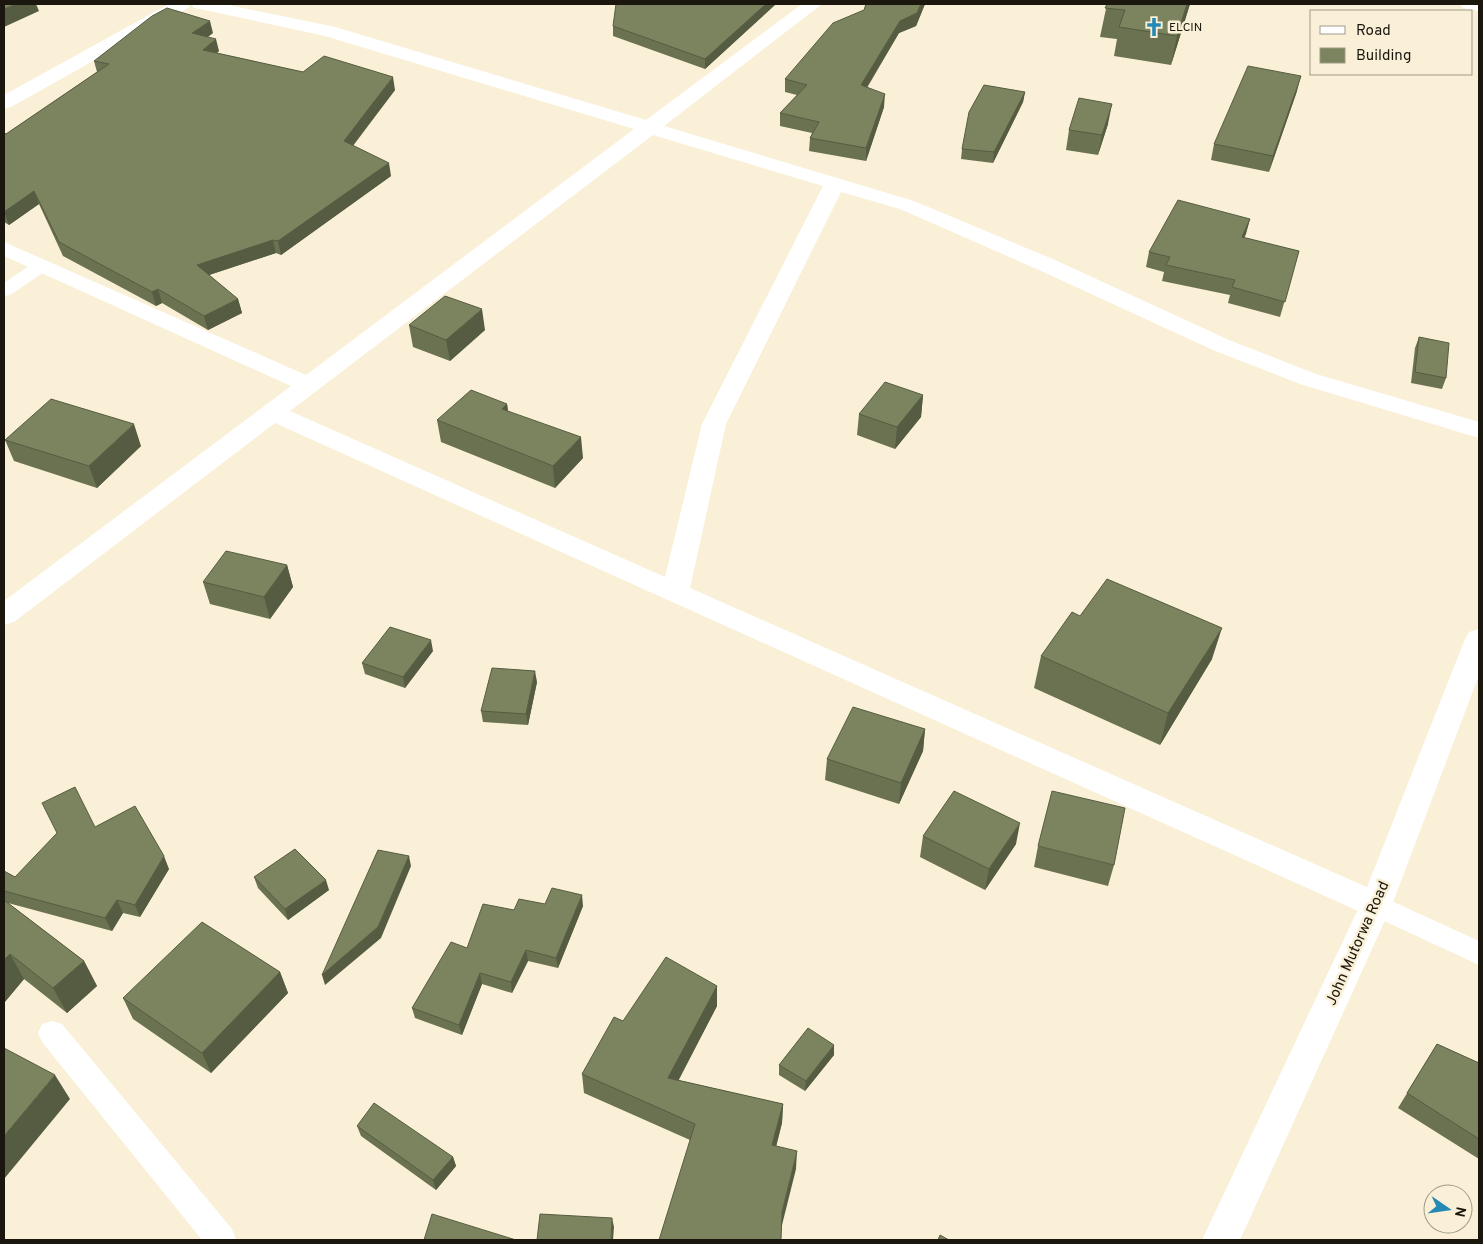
<svg xmlns="http://www.w3.org/2000/svg" width="1483" height="1244" font-family="Overpass,sans-serif">
<style>
.lines{fill:none;stroke-linecap:round;stroke-linejoin:round}
.service{fill:#fff;fill-rule:evenodd}
.minor{fill:#fff;fill-rule:evenodd}
.tertiary{fill:#fff;fill-rule:evenodd}
.wall{fill:#6a7251}
.shaded-wall{fill:#565c42}
.building{fill:#7b845e;stroke:#565c42}
.labels{text-anchor:middle;stroke-width:5;stroke-linejoin:round;paint-order:stroke}
.far-poi-label{font-size:12px;fill:#1b170e;stroke:#f9f0d7;text-anchor:start}
.street-label{font-size:15px;fill:#1b170e;stroke:#f9f0d7}
</style>
<rect width="100%" height="100%" fill="#f9f0d7"/>
<g class="lines">
<path class="service" d="M41,261L47,262L50,266L47,270L10,295L4,296V283L35,262Z
M1376,894L1479,941V965L1367,913L1363,905L1367,897Z
M52,1021L62,1024L232,1229L236,1240H202L42,1042L38,1033L42,1024Z"/>
<path class="minor" d="M169,4H191L188,8L11,107L4,109V95Z
M191,4H224L335,27L646,120L802,4H822L664,126L914,201L1055,260L1229,340L1316,374L1479,422V438L1300,384L1213,350L1039,270L900,209L841,192L726,424L690,588L1387,896L1392,905L1387,914L1376,918L1365,914L275,423L14,622L4,625V601L291,386L4,256V242L306,375L634,129L325,36L200,9L194,8ZM653,135L823,186L702,424L665,577L290,411Z
M1460,4H1479V11L1463,8Z"/>
<path class="tertiary" d="M1479,629V675L1392,905L1240,1240H1202L1360,905L1465,639L1469,632Z"/>
</g>
<path class="wall" d="M776,4L705,69L613,36V26Z
M866,4H925L916,26L899,33L867,88L884,107L866,161L809,151L810,138L812,133L780,126V113L797,95L785,92V79L864,10Z
M1107,4H1190L1171,65L1114,56L1117,39L1100,37Z
M213,33L208,37L219,51L217,53L303,72L395,90L353,146L391,176L281,255L276,253L209,275L238,299L242,313L208,330L162,303L156,306L63,256L39,204L9,225L4,222V133L6,134L97,72L94,61Z
M1297,91L1269,172L1211,160L1214,144Z
M1025,92L1023,102L993,163L961,159L962,149Z
M1108,124L1098,155L1066,150L1069,130Z
M1250,219L1244,238L1299,251L1280,317L1228,303L1230,295L1162,281L1164,272L1146,267L1149,252Z
M409,325L485,330L450,361L413,347Z
M1419,337L1446,378L1442,389L1411,383L1415,348Z
M923,395L921,417L895,449L857,435L859,414Z
M507,404L508,411L583,458L555,488L441,442L437,420Z
M5,440L141,446L97,488L14,461Z
M287,565L293,587L270,619L210,604L203,582Z
M1080,616L1212,659L1160,745L1034,688L1041,656Z
M433,651L405,688L365,674L362,663Z
M537,682L528,725L483,722L481,711Z
M925,729L923,751L899,804L825,780L827,759Z
M95,827L169,869L140,917L123,913L112,931L8,903L84,961L97,986L67,1013L24,979L4,1003V871L15,877Z
M923,836L1016,844L985,890L920,857Z
M1038,846L1114,865L1108,886L1034,867Z
M254,877L329,890L288,920L258,888Z
M545,904L583,906L558,968L528,961L512,993L482,984L462,1035L415,1018L412,1008L467,948L514,910Z
M280,972L288,993L211,1073L133,1019L123,998Z
M717,986V1006L678,1080L783,1104L782,1123L776,1146L796,1169L690,1140L584,1093L582,1074L623,1021Z
M1437,1044L1479,1063V1159L1398,1108Z
M834,1055L805,1091L779,1075V1065Z
M357,1126L453,1157L456,1166L436,1190L361,1136Z"/>
<path class="shaded-wall" d="M16,4H36L39,11L4,27V9Z
M766,4H776L705,69V59Z
M921,4H925L916,26L899,33L860,98L861,85L900,21Z
M1187,4H1190L1171,65L1177,36Z
M210,21L213,33L196,45L192,33Z
M216,39L219,51L206,62L203,50Z
M1301,76L1297,91L1269,172L1273,156Z
M393,77L395,90L346,154L344,141Z
M1025,92L1023,102L993,163L994,152Z
M885,94L884,107L866,161V148Z
M1112,104L1108,124L1098,155L1102,135Z
M389,163L391,176L281,255L278,241Z
M34,191L39,204L9,225L4,212Z
M1250,219L1246,234L1238,252L1242,237Z
M273,240L276,253L200,278L197,265Z
M158,289L162,303L156,306L152,292Z
M238,299L242,313L208,330L204,316Z
M482,309L485,330L450,361L446,340Z
M923,395L921,417L895,449L897,427Z
M507,404L510,426L502,409Z
M134,424L141,446L97,488L89,466Z
M581,437L583,458L555,488L553,466Z
M287,565L293,587L270,619L264,597Z
M1222,628L1212,659L1160,745L1168,713Z
M431,640L433,651L405,688L403,677Z
M535,671L537,682L528,725L526,714Z
M925,729L923,751L899,804L901,783Z
M1020,823L1016,844L985,890L989,869Z
M164,856L169,869L140,917L135,905Z
M409,856L411,866L381,938L325,985L322,975Z
M326,880L329,890L288,920L285,909Z
M582,895L583,906L558,968L556,958Z
M117,900L123,913L112,931L105,918Z
M526,950L528,961L512,993L511,982Z
M10,954L24,979L4,1003V960Z
M84,961L97,986L67,1013L53,988Z
M280,972L288,993L211,1073L202,1053Z
M480,973L482,984L462,1035L459,1025Z
M717,986V1006L670,1097L668,1078Z
M834,1045V1055L805,1091L806,1081Z
M55,1075L70,1099L4,1179V1136Z
M783,1104L782,1123L772,1163V1145Z
M797,1151L796,1169L781,1229L782,1212Z
M453,1157L456,1166L436,1190L433,1180Z
M612,1218L614,1227L613,1240H611Z"/>
<path class="building" d="M4,4H16L4,9Z
M616,4H766L705,59L613,26Z
M866,4H921L917,13L900,21L861,85L885,94L866,148L810,138L819,122L780,113L807,85L785,79L833,23L864,10Z
M1107,4H1187L1177,36L1119,27L1125,10L1105,8Z
M167,8L210,21L192,33L216,39L203,50L303,72L324,56L393,77L344,141L389,163L278,241L273,240L197,265L238,299L204,316L158,289L152,292L59,242L34,191L4,212V133L6,134L109,64L94,61L152,16Z
M1248,66L1301,76L1273,156L1214,144Z
M984,85L1025,92L994,152L962,149L969,112Z
M1079,98L1112,104L1102,135L1069,130Z
M1178,200L1250,219L1242,237L1299,251L1285,302L1232,287L1235,280L1166,265L1170,257L1149,252Z
M445,296L482,309L446,340L409,325Z
M1419,337L1449,343L1446,378L1415,372Z
M885,382L923,395L897,427L859,414Z
M471,390L507,404L502,409L581,437L553,466L437,420Z
M51,399L134,424L89,466L5,440Z
M226,551L287,565L264,597L203,582Z
M1107,579L1222,628L1168,713L1041,656L1072,612L1080,616Z
M390,627L431,640L403,677L362,663Z
M492,668L535,671L526,714L481,711Z
M853,707L925,729L901,783L827,759Z
M75,787L95,827L135,806L164,856L135,905L117,900L105,918L4,891V871L15,877L57,833L42,803Z
M954,791L1020,823L989,869L923,836Z
M1052,791L1125,808L1114,865L1038,846Z
M295,849L326,880L285,909L254,877Z
M378,850L409,856L378,927L322,975Z
M552,888L582,895L556,958L526,950L511,982L480,973L459,1025L412,1008L451,942L467,948L483,904L514,910L519,899L545,904Z
M4,900L84,961L53,988L10,954L4,960Z
M202,922L280,972L202,1053L123,998Z
M666,957L717,986L668,1078L783,1104L772,1145L797,1151L782,1212L781,1240H659L695,1124L582,1074L614,1017L623,1021Z
M808,1028L834,1045L806,1081L779,1065Z
M1437,1044L1479,1063V1139L1407,1093Z
M4,1048L55,1075L4,1136Z
M374,1103L453,1157L433,1180L357,1126Z
M432,1214L516,1240H424Z
M540,1214L612,1218L611,1240H537Z
M940,1235L949,1240H938Z"/>
<defs>
<g id="church-bare" transform="scale(1.5)"><path d="M-1.2-6h2.4v3.5h3.3v2.4h-3.3V6h-2.4V-.1h-3.3v-2.4h3.3Z" fill="#2689b3" stroke="#f9f0d7" stroke-width="2.5" paint-order="stroke"/></g>
</defs>
<g fill-rule="evenodd">
<use href="#church-bare" x="1154" y="27"/>
</g>
<g class="labels">
<g class="far-poi-label">
<text x="1169" y="31">ELCIN</text>
</g>
<g class="street-label">
<text transform="translate(1357 943) rotate(-66)" y="5">John Mutorwa Road</text>
</g>
</g>
<rect width="1483" height="1244" fill="none" stroke="#1b170e" stroke-width="10"/>
<rect x="1310" y="10" width="162" height="65" fill="#f9f0d7" stroke="#a09987"/>
<rect x="1320" y="26" width="25" height="8" fill="#ffffff" stroke="#a09987"/>
<text x="1356" y="35" font-size="15" fill="#1b170e">Road</text>
<rect x="1320" y="48" width="25" height="15" fill="#7b845e" stroke="#a09987"/>
<text x="1356" y="60" font-size="15" fill="#1b170e">Building</text>
<g transform="translate(1448 1209) rotate(103)"><circle r="24" fill="#f9f0d7" stroke="#a09987"/>
<path d="M0-4L9 19L0 12L-9 19Z" fill="#2689b3"/>
<text y="-8" font-size="14" font-weight="bold" text-anchor="middle" fill="#1b170e">N</text>
</g>
</svg>
